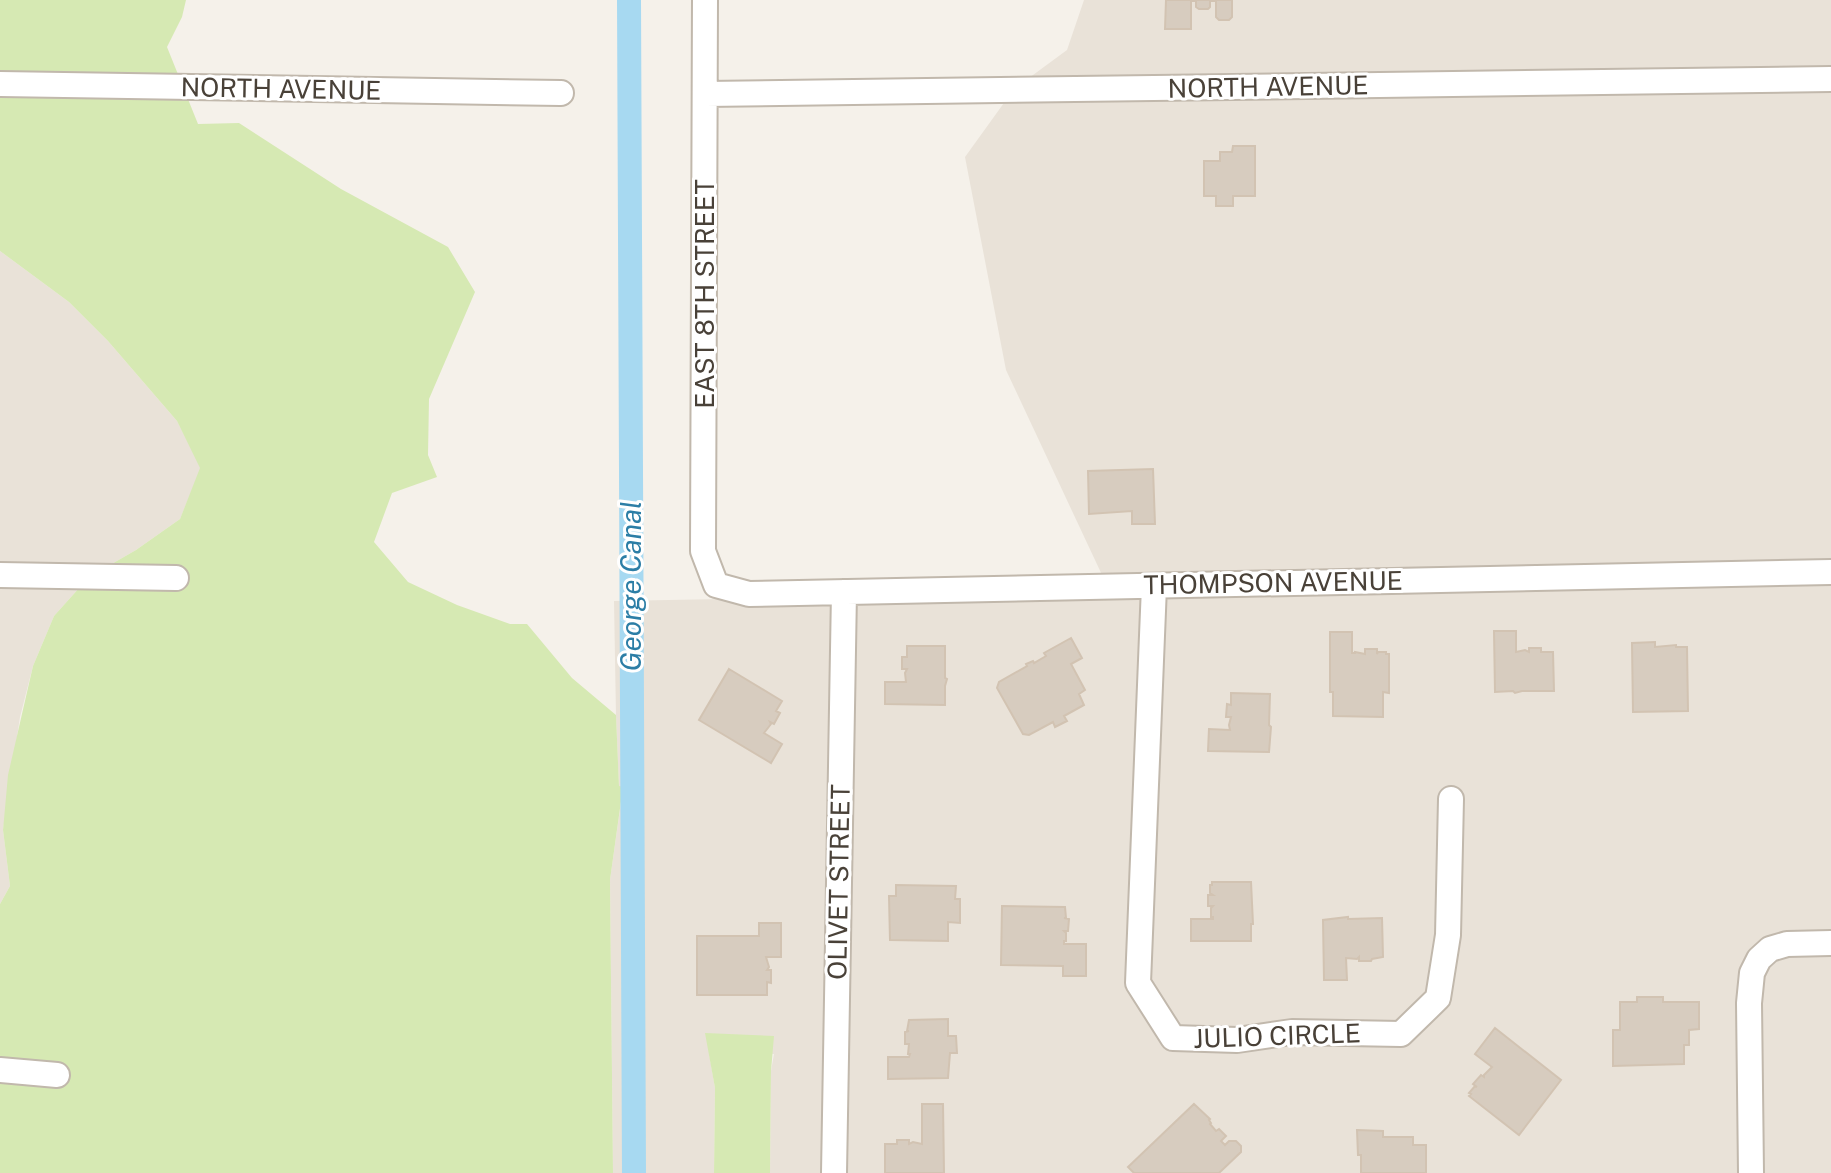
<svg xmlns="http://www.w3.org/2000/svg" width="1831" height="1173" font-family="'Public Sans',sans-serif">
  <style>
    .residential { fill: #e9e2d8 }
    .green { fill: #d6e9b3 }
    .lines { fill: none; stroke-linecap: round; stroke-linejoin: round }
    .canal { stroke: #a7d9f1; stroke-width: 24 }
    .building { fill: #d7ccbf; stroke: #d2c3b2; stroke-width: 2 }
    .minor-casing { stroke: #c1b8ac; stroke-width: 28 }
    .minor { stroke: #fff; stroke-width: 24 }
    .labels { text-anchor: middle; stroke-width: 6; stroke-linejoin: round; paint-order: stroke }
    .street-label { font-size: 26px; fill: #494138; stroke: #fff }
    .water-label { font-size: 28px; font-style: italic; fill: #2c7ea6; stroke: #fff }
  </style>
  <rect width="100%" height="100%" fill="#f5f1ea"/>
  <path class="residential" d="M 1084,0 L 1831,0 L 1831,1173 L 770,1173 L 771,1071 L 774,1054 L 709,1053 L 715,1088 L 714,1173 L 613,1173 L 610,880 L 623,788 L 619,787 L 616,716 L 614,601 L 1110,592 L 1006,370 L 965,157 L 1014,89 L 1067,50 Z
    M 0,251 L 69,302 L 108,341 L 177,421 L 201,468 L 180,519 L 136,550 L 89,577 L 54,616 L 33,666 L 20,717 L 3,830 L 10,886 L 0,904 Z"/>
  <path class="green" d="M 0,0 L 186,0 L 182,17 L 167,47 L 198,124 L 239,123 L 341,189 L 448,247 L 475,292 L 429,399 L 428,455 L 437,477 L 392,493 L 374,542 L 408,582 L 457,605 L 510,624 L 527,624 L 572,678 L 616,715 L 619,786 L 623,787 L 610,880 L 613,1173 L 0,1173 L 0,904 L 10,886 L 3,830 L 8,775 L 33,666 L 54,616 L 89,577 L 136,550 L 180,519 L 200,468 L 177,421 L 108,341 L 69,302 L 0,251 Z
    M 705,1033 L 774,1036 L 771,1071 L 770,1173 L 714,1173 L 715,1088 Z"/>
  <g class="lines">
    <path class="canal" d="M 629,0 L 634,1173"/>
  </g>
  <path class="building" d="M 1166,0 L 1232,0 L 1232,17 L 1229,20 L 1219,20 L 1216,17 L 1216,1 L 1210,1 L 1210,7 L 1208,9 L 1199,9 L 1196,7 L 1196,1 L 1191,1 L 1191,29 L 1165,29 Z
    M 1233,146 L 1255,146 L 1255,196 L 1233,196 L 1233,206 L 1216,206 L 1216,196 L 1204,196 L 1204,161 L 1220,161 L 1220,152 L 1232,152 Z
    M 1153,469 L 1155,524 L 1132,524 L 1132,511 L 1089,514 L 1088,471 Z
    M 1494,631 L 1516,631 L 1516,652 L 1525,650 L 1529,652 L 1529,648 L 1541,648 L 1541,652 L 1553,652 L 1554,691 L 1522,691 L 1515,693 L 1513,691 L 1495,692 Z
    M 1330,632 L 1352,632 L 1352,653 L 1355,653 L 1355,652 L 1365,654 L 1365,649 L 1377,649 L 1377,654 L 1378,652 L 1386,652 L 1386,654 L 1389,654 L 1389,693 L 1383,692 L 1383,717 L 1333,716 L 1333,692 L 1330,692 Z
    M 1071,638 L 1082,658 L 1071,664 L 1085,690 L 1079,694 L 1084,705 L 1064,716 L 1067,721 L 1055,727 L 1053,722 L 1029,735 L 1023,734 L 997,688 L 999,682 L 1027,666 L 1026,664 L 1033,661 L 1034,663 L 1046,656 L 1044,653 Z
    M 1655,642 L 1655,647 L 1676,645 L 1676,647 L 1687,647 L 1688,711 L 1633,712 L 1632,643 Z
    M 907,646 L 945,646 L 945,678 L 947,679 L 945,686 L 945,705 L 885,704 L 885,682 L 906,682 L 905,673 L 907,669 L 902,669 L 902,657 L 907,657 Z
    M 729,669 L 782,701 L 776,711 L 780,713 L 774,724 L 770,722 L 771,724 L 764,733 L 782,744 L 771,763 L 699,720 Z
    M 1231,693 L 1270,694 L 1269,725 L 1271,727 L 1269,752 L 1208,751 L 1209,729 L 1230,730 L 1229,725 L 1231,717 L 1226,717 L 1227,704 L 1231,705 Z
    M 1212,882 L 1251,882 L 1253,924 L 1251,924 L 1251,941 L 1191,941 L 1191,919 L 1213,919 L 1213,917 L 1211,917 L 1211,908 L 1213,906 L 1208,906 L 1208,895 L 1213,895 L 1210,893 L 1210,885 L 1212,885 Z
    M 896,885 L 956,886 L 955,899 L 960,899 L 960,923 L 948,922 L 948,941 L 890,940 L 889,896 L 896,896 Z
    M 1002,906 L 1065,907 L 1066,918 L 1064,918 L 1069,919 L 1068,931 L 1064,931 L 1066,933 L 1066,941 L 1064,941 L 1064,944 L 1086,944 L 1086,976 L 1063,976 L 1063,966 L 1001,965 Z
    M 1348,917 L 1348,919 L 1382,918 L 1383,957 L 1372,959 L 1371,961 L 1359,961 L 1359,957 L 1357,959 L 1346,958 L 1347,980 L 1324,980 L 1323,920 Z
    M 759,923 L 781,923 L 781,957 L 766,957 L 769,967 L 767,970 L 771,970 L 771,983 L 767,982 L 767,995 L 697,995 L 697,936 L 759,936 Z
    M 1637,997 L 1663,997 L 1663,1002 L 1699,1002 L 1699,1029 L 1689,1030 L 1689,1045 L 1684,1045 L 1684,1064 L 1613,1066 L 1613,1030 L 1620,1030 L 1620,1002 L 1637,1002 Z
    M 948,1019 L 948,1036 L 956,1036 L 957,1053 L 950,1053 L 948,1078 L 888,1079 L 888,1057 L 909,1057 L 910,1054 L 908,1054 L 909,1044 L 905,1044 L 905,1032 L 909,1031 L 907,1031 L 909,1020 Z
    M 1495,1028 L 1561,1080 L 1519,1135 L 1469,1096 L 1471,1094 L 1469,1093 L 1475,1086 L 1477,1087 L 1473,1084 L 1481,1075 L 1484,1077 L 1484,1075 L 1492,1067 L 1475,1054 Z
    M 922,1104 L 943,1104 L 944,1173 L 885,1173 L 885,1144 L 897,1144 L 897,1140 L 909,1140 L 909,1144 L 913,1142 L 922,1144 Z
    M 1194,1104 L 1210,1119 L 1209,1120 L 1211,1123 L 1210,1124 L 1216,1131 L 1219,1129 L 1226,1136 L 1221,1141 L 1225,1145 L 1229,1141 L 1236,1141 L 1241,1146 L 1241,1152 L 1219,1173 L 1134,1173 L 1128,1167 Z
    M 1357,1130 L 1383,1131 L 1383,1137 L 1413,1137 L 1413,1145 L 1426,1145 L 1426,1173 L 1361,1173 L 1361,1155 L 1358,1155 Z"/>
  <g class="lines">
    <defs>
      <path id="minor" d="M 705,0 L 703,551 L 716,585 L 749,594 L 1831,572
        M 0,84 L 561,93
        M 706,94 L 1831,79
        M 0,575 L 176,578
        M 1154,586 L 1138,983 L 1173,1038 L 1237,1040 L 1292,1032 L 1401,1034 L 1438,998 L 1448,935 L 1451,799
        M 0,1070 L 57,1075
        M 834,1173 L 844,592
        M 1751,1173 L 1749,1003 L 1752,973 L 1759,959 L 1770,949 L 1787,944 L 1831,943"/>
    </defs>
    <use href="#minor" class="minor-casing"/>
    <use href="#minor" class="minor"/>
  </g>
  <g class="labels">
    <g class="street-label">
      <text transform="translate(1268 87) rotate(-1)" y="9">NORTH AVENUE</text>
      <text transform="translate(281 89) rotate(1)" y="9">NORTH AVENUE</text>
      <text transform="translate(705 294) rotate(-90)" y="9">EAST 8TH STREET</text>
      <text transform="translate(1273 583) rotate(-1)" y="9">THOMPSON AVENUE</text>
      <text transform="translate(839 882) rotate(-89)" y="9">OLIVET STREET</text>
      <text transform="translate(1277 1036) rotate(-2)" y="9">JULIO CIRCLE</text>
    </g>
    <g class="water-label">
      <text transform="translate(631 586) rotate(-90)" y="10">George Canal</text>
    </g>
  </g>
</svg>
